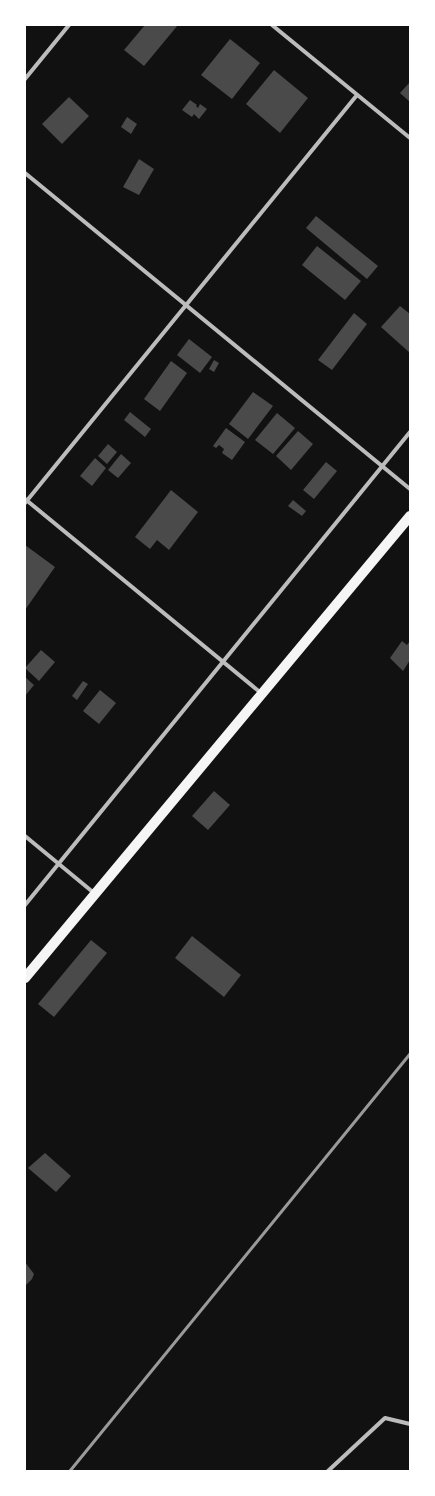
<svg xmlns="http://www.w3.org/2000/svg" width="435" height="1496" font-family="'Fira Sans',sans-serif">
  <style>
    .building { fill: #4a4a4a }
    .lines { fill: none; stroke-linecap: round; stroke-linejoin: round }
    .minor { stroke: #bcbcbc; stroke-width: 4 }
    .primary { stroke: #f5f5f5; stroke-width: 10 }
    .rail { stroke: #9a9a9a; stroke-width: 3 }
  </style>
  <rect width="100%" height="100%" fill="#111"/>
  <path class="building" d="M 145,25 L 178,25 L 144,66 L 124,50 Z
    M 230,39 L 260,63 L 232,99 L 201,75 Z
    M 274,70 L 308,98 L 280,133 L 246,104 Z
    M 410,82 L 410,102 L 400,93 Z
    M 69,97 L 89,116 L 62,144 L 42,124 Z
    M 190,100 L 197,105 L 196,106 L 198,108 L 200,104 L 207,109 L 199,119 L 194,114 L 192,117 L 182,110 Z
    M 127,117 L 137,124 L 131,134 L 121,127 Z
    M 139,159 L 154,169 L 139,195 L 123,187 Z
    M 316,216 L 378,266 L 367,279 L 306,228 Z
    M 317,246 L 361,281 L 345,300 L 302,265 Z
    M 400,306 L 410,314 L 410,353 L 381,327 Z
    M 354,313 L 367,324 L 332,370 L 318,360 Z
    M 189,339 L 212,357 L 200,373 L 177,355 Z
    M 214,360 L 219,363 L 214,372 L 209,369 Z
    M 171,361 L 187,373 L 160,411 L 144,399 Z
    M 253,392 L 273,406 L 248,439 L 229,424 Z
    M 130,412 L 151,429 L 145,437 L 124,420 Z
    M 277,413 L 295,428 L 273,454 L 255,440 Z
    M 226,428 L 245,442 L 232,460 L 222,453 L 224,449 L 219,445 L 216,448 L 213,446 Z
    M 298,431 L 313,444 L 291,470 L 276,456 Z
    M 108,444 L 117,452 L 107,464 L 98,456 Z
    M 121,454 L 131,463 L 118,478 L 108,470 Z
    M 95,458 L 106,468 L 92,486 L 80,476 Z
    M 326,462 L 337,471 L 314,499 L 303,490 Z
    M 171,490 L 198,512 L 169,550 L 157,540 L 150,549 L 135,537 Z
    M 293,500 L 306,511 L 302,516 L 288,506 Z
    M 25,545 L 55,567 L 25,610 Z
    M 402,641 L 407,645 L 410,641 L 410,660 L 403,671 L 390,658 Z
    M 41,650 L 55,662 L 39,681 L 25,668 Z
    M 25,677 L 34,685 L 25,696 Z
    M 83,681 L 88,684 L 77,700 L 72,696 Z
    M 100,690 L 116,703 L 99,724 L 83,711 Z
    M 214,791 L 230,805 L 208,830 L 192,816 Z
    M 192,936 L 241,975 L 224,997 L 175,958 Z
    M 91,940 L 107,953 L 54,1017 L 38,1004 Z
    M 45,1153 L 71,1176 L 56,1192 L 28,1168 Z
    M 25,1262 L 34,1274 L 32,1279 L 25,1286 Z"/>
  <g class="lines">
    <path class="minor" d="M 272,25 L 410,138
      M 25,79 L 69,25
      M 25,173 L 410,489
      M 25,499 L 261,693
      M 25,503 L 357,95
      M 25,836 L 94,893
      M 25,905 L 410,432
      M 328,1471 L 385,1418 L 410,1424"/>
    <path class="primary" d="M 25,978 L 410,516"/>
    <path class="rail" d="M 70,1471 L 410,1054"/>
  </g>
  <rect width="435" height="1496" fill="none" stroke="#ffffff" stroke-width="52"/>
</svg>
